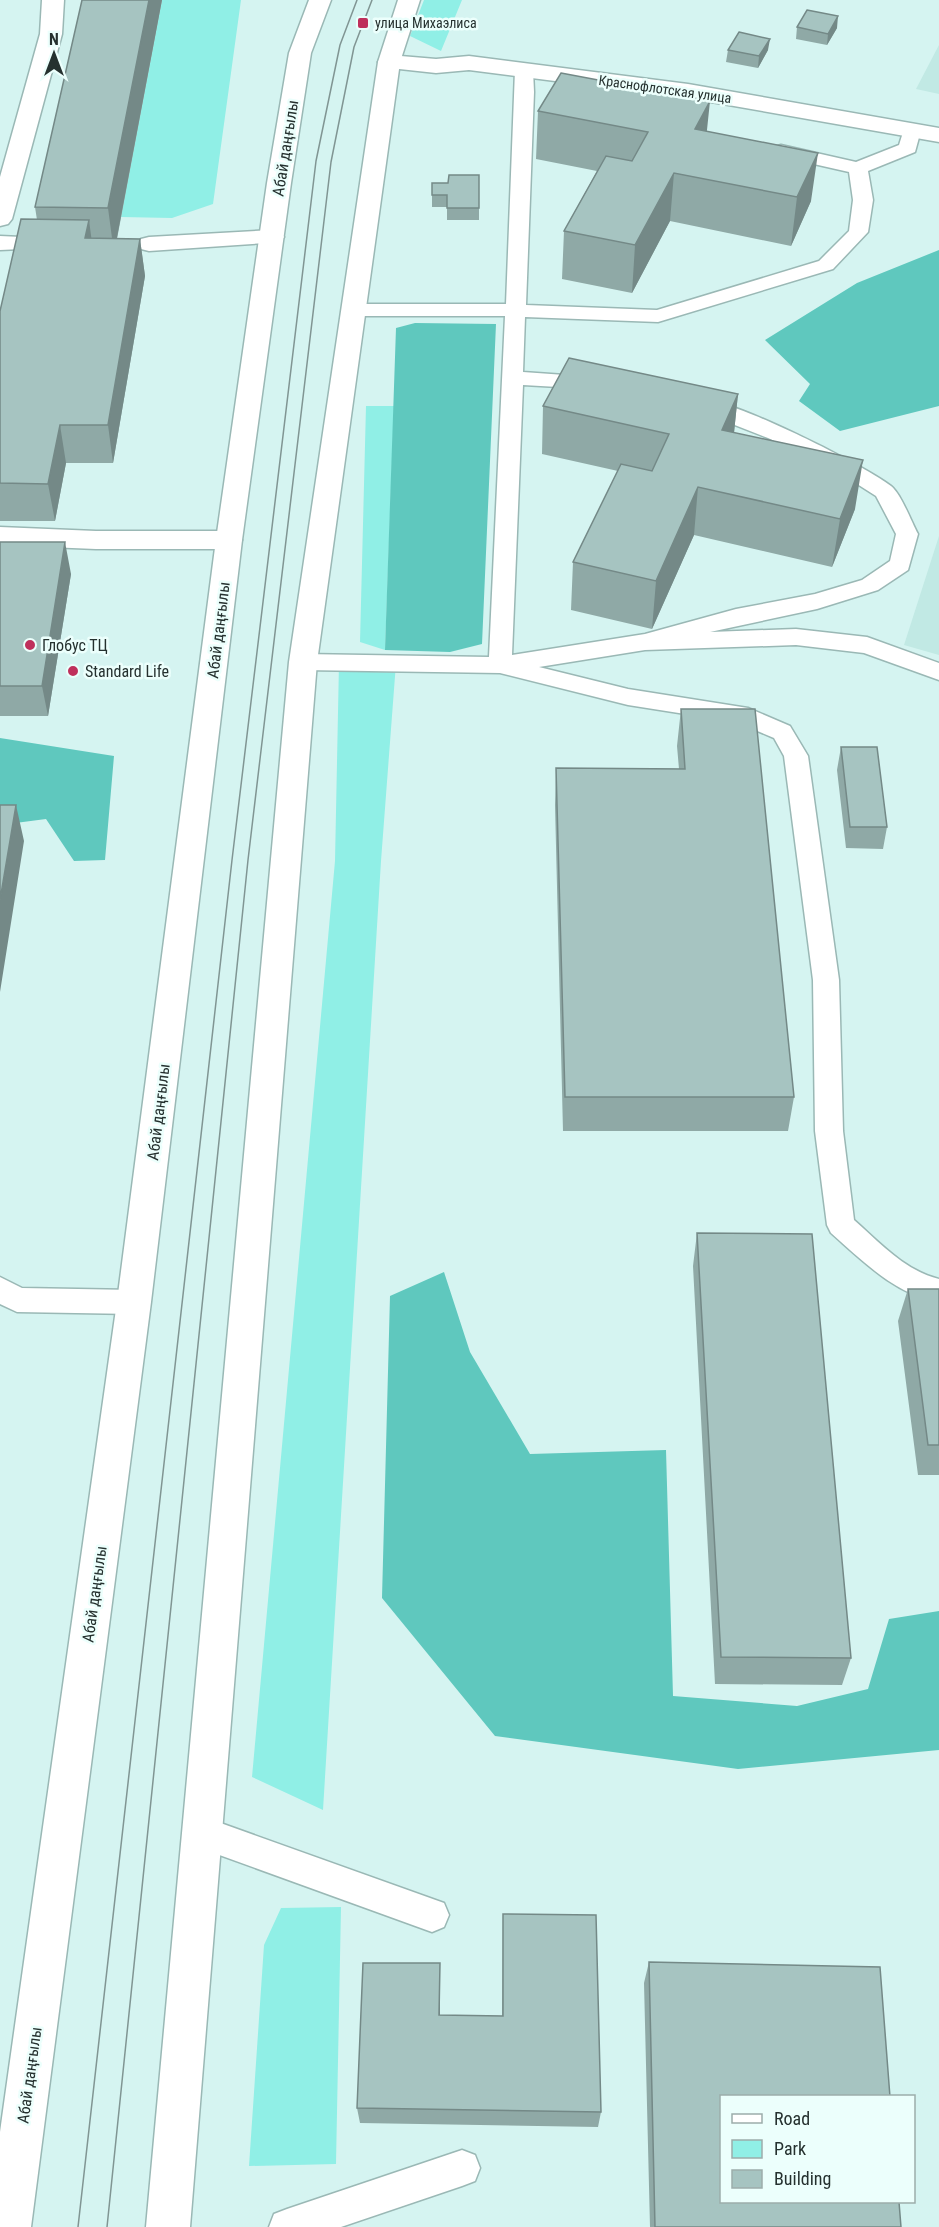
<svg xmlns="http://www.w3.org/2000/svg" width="939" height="2227" font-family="'Roboto Condensed',sans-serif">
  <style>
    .built { fill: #c1e9e4 }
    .green { fill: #90efe6 }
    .forest { fill: #5fc8be }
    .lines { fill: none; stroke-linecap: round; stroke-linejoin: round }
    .lane-casing { stroke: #9ab8b5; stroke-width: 3 }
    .street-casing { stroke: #9ab8b5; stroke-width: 3 }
    .primary-casing { stroke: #9ab8b5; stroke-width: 3 }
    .lane { fill: #fff; fill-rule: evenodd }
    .street { fill: #fff; fill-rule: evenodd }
    .primary { fill: #fff; fill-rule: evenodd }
    .tram { stroke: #809593; stroke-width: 1.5 }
    .wall { fill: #8fa9a6 }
    .shaded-wall { fill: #748987 }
    .building { fill: #a6c4c1; stroke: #748987; stroke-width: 1.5 }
    .poi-dot { fill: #bf305c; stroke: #ecfffc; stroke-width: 2 }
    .labels { text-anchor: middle; stroke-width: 5; stroke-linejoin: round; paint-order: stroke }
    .far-poi-label { font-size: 14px; fill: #25312f; stroke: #ecfffc; text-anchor: start }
    .far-street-label { font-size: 14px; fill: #25312f; stroke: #ecfffc }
    .street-label { font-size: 16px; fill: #25312f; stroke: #ecfffc }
    .poi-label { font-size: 16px; fill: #25312f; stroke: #ecfffc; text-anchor: start }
  </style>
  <rect width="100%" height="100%" fill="#d5f4f1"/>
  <path class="built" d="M 939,45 L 939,94 L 916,89 Z
    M 939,536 L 939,655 L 904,645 Z"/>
  <path class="green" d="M 162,0 L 241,0 L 213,204 L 172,218 L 121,217 Z
    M 424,0 L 462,0 L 441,51 L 410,36 Z
    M 366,406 L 394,406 L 385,650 L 360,642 Z
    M 339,663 L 396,663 L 381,861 L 323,1810 L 252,1777 L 335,861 Z
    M 341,1907 L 336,2164 L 249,2166 L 264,1945 L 281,1908 Z"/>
  <path class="forest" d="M 939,250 L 939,406 L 840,431 L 799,401 L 810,384 L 765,340 L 857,283 Z
    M 415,323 L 496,324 L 482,644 L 450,652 L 385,650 L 396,328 Z
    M 0,738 L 114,756 L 105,860 L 74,861 L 46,819 L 0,825 Z
    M 444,1272 L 470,1352 L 530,1454 L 666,1450 L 673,1696 L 797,1706 L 868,1689 L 889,1619 L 939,1611 L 939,1750 L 738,1769 L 495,1736 L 382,1598 L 390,1296 Z"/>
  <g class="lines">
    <defs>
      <path id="lane" d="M 524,65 L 530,66 L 533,70 L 534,92 L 526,305 L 657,310 L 819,261 L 849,231 L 853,200 L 849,172 L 774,155 L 772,151 L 774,147 L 781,145 L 856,162 L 899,145 L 905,126 L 919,126 L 921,130 L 915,152 L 868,171 L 873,200 L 868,232 L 833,269 L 658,322 L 525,317 L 523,372 L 593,377 L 600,378 L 603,383 L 600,388 L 593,389 L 523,385 L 512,655 L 645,634 L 736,609 L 815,594 L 862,580 L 890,561 L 896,534 L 876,496 L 832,468 L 768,438 L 694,409 L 691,404 L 694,399 C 720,392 866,466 891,486 C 901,494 911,521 918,534 L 908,570 L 878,590 L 817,609 L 710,632 L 796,629 L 867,637 L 939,663 L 939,680 L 864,653 L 796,645 L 645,650 L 539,667 L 628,689 L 748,708 L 790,726 L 808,756 L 839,980 L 843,1131 L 854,1220 C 879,1242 905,1271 939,1279 L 939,1303 C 894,1293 865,1263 831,1233 L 827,1225 L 815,1131 L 813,980 L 784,756 L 774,738 L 736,722 L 628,705 L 500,673 L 303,670 L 295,668 L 291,662 L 295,656 L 303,654 L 489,657 L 505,316 L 353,316 L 346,314 L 343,310 L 346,306 L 353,304 L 506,304 L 515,70 L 518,66 Z
        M 0,1277 L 22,1288 L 134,1290 L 144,1293 L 148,1302 L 144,1311 L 134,1314 L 17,1312 L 0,1304 Z
        M 201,1816 L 444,1903 L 449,1915 L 444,1927 L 432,1932 L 189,1844 L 184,1832 L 189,1820 Z
        M 462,2150 L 475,2155 L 480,2168 L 475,2181 L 462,2186 L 341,2227 L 269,2227 L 274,2214 L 287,2209 Z"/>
      <path id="street" d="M 42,0 L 64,0 L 62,34 L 12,219 L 8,224 L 0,226 L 0,177 L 40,34 Z
        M 389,55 L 436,59 L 469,56 L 688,84 L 939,128 L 939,142 L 688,98 L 469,70 L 436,73 L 381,67 L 378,62 L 381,57 Z
        M 272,230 L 280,232 L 284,237 L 280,242 L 149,251 L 141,249 L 137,244 L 141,239 L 149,237 Z
        M 0,236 L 44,238 L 48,243 L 44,248 L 0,250 Z
        M 0,527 L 96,531 L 229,531 L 239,534 L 242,540 L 239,546 L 229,549 L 96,549 L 0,545 Z"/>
      <path id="primary" d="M 309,0 L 331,0 L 311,53 L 291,183 L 242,540 L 151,1302 L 31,2227 L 0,2227 L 0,2132 L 117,1302 L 216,540 L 267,183 L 289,53 Z
        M 398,0 L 420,0 L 400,62 L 317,662 L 190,2227 L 146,2227 L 289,662 L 378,62 Z"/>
    </defs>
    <use href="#lane" class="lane-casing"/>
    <use href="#street" class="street-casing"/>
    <use href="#primary" class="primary-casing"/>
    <use href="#lane" class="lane"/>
    <use href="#street" class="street"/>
    <use href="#primary" class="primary"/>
    <path class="tram" d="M 78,2227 L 232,860 L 316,161 L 340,45 L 357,0
      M 107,2227 L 248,860 L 331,162 L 354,47 L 372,0"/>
  </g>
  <path class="wall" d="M 82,0 L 162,0 L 117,239 L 140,239 L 145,276 L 113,463 L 66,463 L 55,521 L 0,521 L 0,311 L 37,220 L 35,207 Z
    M 797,27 L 837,28 L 827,45 L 796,39 Z
    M 728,50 L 768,50 L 758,68 L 726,62 Z
    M 538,111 L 707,132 L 811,201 L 791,246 L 670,221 L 632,293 L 562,279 L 564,231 L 597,171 L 536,159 Z
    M 479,175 L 479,220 L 447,220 L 447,207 L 432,207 L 432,183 L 448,183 Z
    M 738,394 L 734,433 L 855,509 L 832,567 L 694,535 L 652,629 L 571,610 L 573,562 L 618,471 L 542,454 L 543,406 Z
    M 0,542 L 71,574 L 48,716 L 0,716 Z
    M 681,709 L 794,1097 L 788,1131 L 563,1131 L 555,805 L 556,768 L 679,769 L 677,746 Z
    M 841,747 L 887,827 L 883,849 L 846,848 L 837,770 Z
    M 697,1233 L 851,1658 L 842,1685 L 715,1684 L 693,1266 Z
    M 908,1289 L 939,1289 L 939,1475 L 918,1475 L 898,1321 Z
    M 503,1914 L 601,2112 L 598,2127 L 360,2123 L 357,2108 L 440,1963 L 440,2015 L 502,2016 Z
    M 649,1962 L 901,2227 L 650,2227 L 644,1983 Z"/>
  <path class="shaded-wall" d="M 149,0 L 162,0 L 114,253 L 108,208 Z
    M 838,16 L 837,28 L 827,45 L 828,34 Z
    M 770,39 L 768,50 L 758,68 L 759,56 Z
    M 710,101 L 705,149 L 691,177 L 695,129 Z
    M 818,153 L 811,201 L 791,246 L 797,197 Z
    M 674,173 L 670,221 L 632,293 L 635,245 Z
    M 89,220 L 94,258 L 85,238 Z
    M 140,239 L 145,276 L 113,463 L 108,425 Z
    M 738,394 L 733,442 L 722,430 Z
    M 60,425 L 66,463 L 55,521 L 48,484 Z
    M 863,460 L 855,509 L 832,567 L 840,519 Z
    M 698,487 L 694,535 L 652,629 L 656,581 Z
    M 65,542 L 71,574 L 48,716 L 42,686 Z
    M 16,805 L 24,841 L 0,992 L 0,900 Z
    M 440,1963 L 440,2032 L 439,2015 Z"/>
  <path class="building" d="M 82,0 L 149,0 L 108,208 L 35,207 Z
    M 807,10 L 838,16 L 828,34 L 797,27 Z
    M 739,32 L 770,39 L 759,56 L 728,50 Z
    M 561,73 L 710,101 L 695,129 L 818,153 L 797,197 L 674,173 L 635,245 L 564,231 L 606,156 L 632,161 L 648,132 L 538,111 Z
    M 449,175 L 479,175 L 479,208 L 447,208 L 447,195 L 432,195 L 432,183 L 448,183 Z
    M 21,219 L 89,220 L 85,238 L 140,239 L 108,425 L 60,425 L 48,484 L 0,483 L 0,311 Z
    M 569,358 L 738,394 L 722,430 L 863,460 L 840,519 L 698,487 L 656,581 L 573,562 L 621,464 L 652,471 L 669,434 L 543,406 Z
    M 0,542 L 65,542 L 42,686 L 0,686 Z
    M 681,709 L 755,709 L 794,1097 L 565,1097 L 556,768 L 685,769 Z
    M 841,747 L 877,747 L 887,827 L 850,827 Z
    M 0,805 L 16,805 L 0,900 Z
    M 697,1233 L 812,1234 L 851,1658 L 721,1657 Z
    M 908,1289 L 939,1289 L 939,1445 L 928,1445 Z
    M 503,1914 L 596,1915 L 601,2112 L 357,2108 L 363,1963 L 440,1963 L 439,2015 L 503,2016 Z
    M 649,1962 L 880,1967 L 890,2097 L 722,2097 L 722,2202 L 899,2202 L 901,2227 L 655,2227 Z"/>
  <g class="poi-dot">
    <rect x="357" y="17" width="12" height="12" rx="3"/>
    <circle cx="30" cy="645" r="6"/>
    <circle cx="73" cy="671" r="6"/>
  </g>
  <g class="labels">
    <g class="far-poi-label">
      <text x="375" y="28">улица Михаэлиса</text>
    </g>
    <g class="far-street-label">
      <text transform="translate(665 89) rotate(8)" y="5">Краснофлотская улица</text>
    </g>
    <g class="street-label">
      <text transform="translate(285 148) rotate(-81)" y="6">Абай даңғылы</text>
      <text transform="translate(218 630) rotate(-83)" y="6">Абай даңғылы</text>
      <text transform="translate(158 1112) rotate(-83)" y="6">Абай даңғылы</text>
      <text transform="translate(94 1594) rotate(-82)" y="6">Абай даңғылы</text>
      <text transform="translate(29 2075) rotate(-82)" y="6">Абай даңғылы</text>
    </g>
    <g class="poi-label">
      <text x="42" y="651">Глобус ТЦ</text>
      <text x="85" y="677">Standard Life</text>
    </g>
  </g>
  <rect x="720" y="2095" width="195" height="108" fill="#ecfffc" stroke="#9cadaa" stroke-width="1.5"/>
  <rect x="732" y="2114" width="30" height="9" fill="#ffffff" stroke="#9cadaa" stroke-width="1.5"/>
  <text x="774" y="2125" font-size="18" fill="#25312f">Road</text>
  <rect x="732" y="2140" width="30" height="18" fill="#90efe6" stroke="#9cadaa" stroke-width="1.5"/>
  <text x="774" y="2155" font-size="18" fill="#25312f">Park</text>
  <rect x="732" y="2170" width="30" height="18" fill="#a6c4c1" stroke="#9cadaa" stroke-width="1.5"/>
  <text x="774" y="2185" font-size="18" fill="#25312f">Building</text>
  <g transform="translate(54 54)" stroke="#ecfffc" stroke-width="4.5" paint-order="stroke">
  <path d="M0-4.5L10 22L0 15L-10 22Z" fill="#25312f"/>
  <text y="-9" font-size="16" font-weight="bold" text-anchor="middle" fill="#25312f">N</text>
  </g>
</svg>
